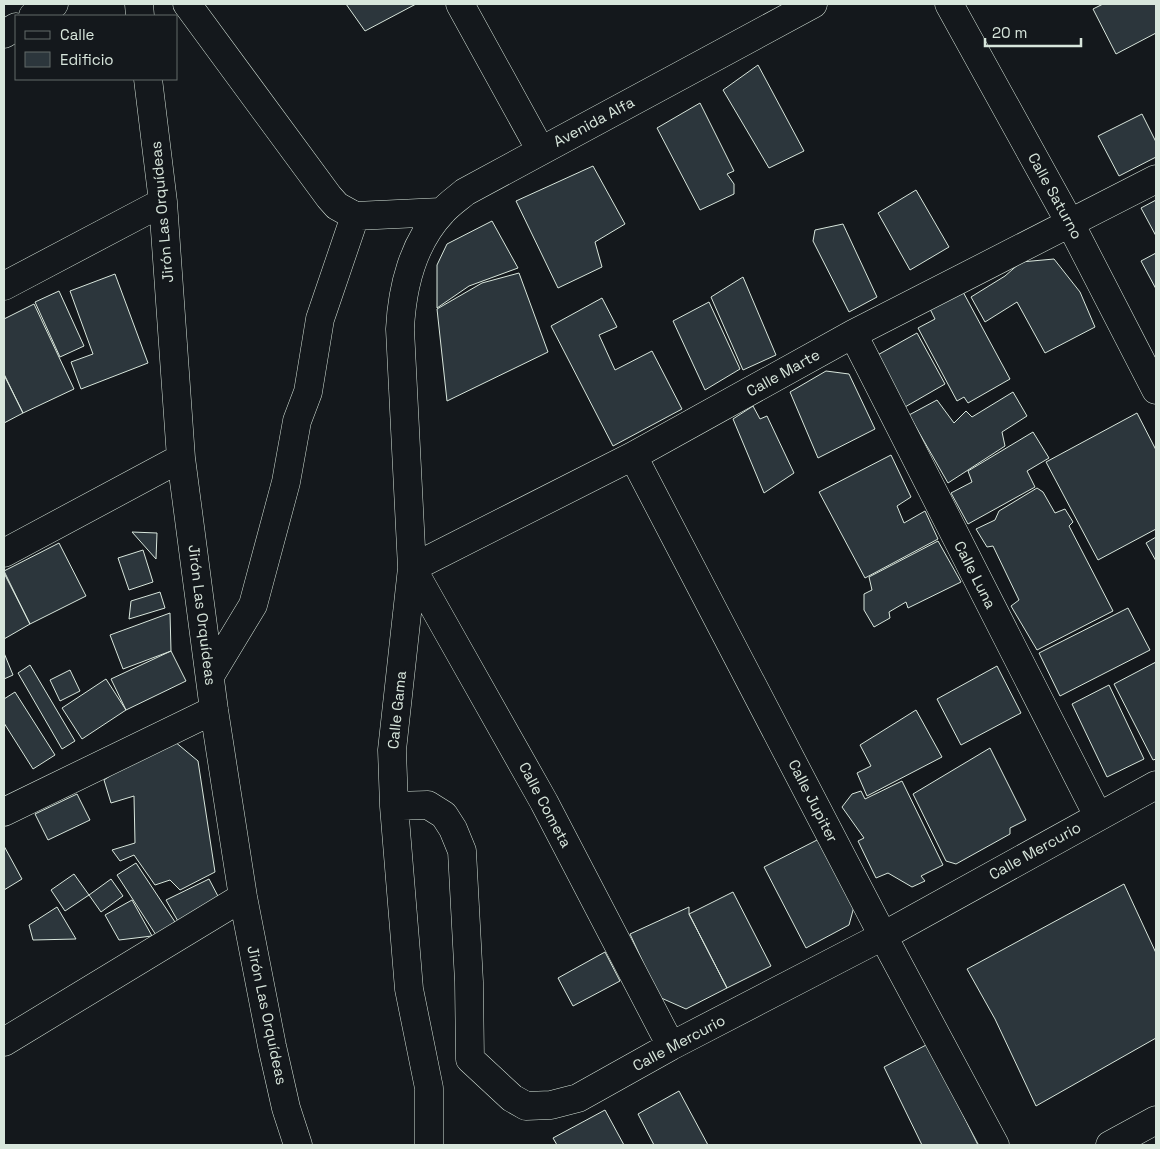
<svg xmlns="http://www.w3.org/2000/svg" width="1160" height="1149" font-family="'Space Grotesk',sans-serif">
  <style>
    .building { fill: #2c363c; stroke: #d8e6dc }
    .lines { fill: none; stroke-linecap: round; stroke-linejoin: round }
    .minor-casing { stroke: #d8e6dc; stroke-width: 29 }
    .minor { stroke: #14181c; stroke-width: 28 }
    .labels { text-anchor: middle; stroke-width: 4; stroke-linejoin: round; paint-order: stroke }
    .street-label { font-size: 15px; fill: #d8e6dc; stroke: #14181c }
  </style>
  <rect width="100%" height="100%" fill="#14181c"/>
  <path class="building" d="M 346,4 L 416,4 L 365,31 Z
    M 1103,4 L 1156,4 L 1156,33 L 1116,54 L 1093,9 Z
    M 758,65 L 804,151 L 769,168 L 723,90 Z
    M 700,103 L 734,171 L 727,174 L 734,184 L 734,194 L 700,210 L 657,128 Z
    M 1142,114 L 1156,142 L 1156,157 L 1119,176 L 1098,136 Z
    M 593,166 L 625,224 L 595,242 L 602,267 L 558,288 L 516,201 Z
    M 916,190 L 949,247 L 910,270 L 878,213 Z
    M 1156,200 L 1156,236 L 1141,208 Z
    M 492,221 L 518,268 L 469,286 L 437,308 L 437,265 L 447,244 Z
    M 843,224 L 877,297 L 849,312 L 813,241 L 815,230 Z
    M 1156,253 L 1156,289 L 1141,261 Z
    M 1054,259 L 1080,292 L 1095,327 L 1045,353 L 1017,302 L 985,322 L 971,297 L 1005,276 L 1021,262 Z
    M 519,273 L 548,352 L 447,401 L 437,309 L 482,283 Z
    M 115,274 L 148,363 L 81,389 L 71,362 L 93,354 L 70,291 Z
    M 743,277 L 776,355 L 743,370 L 711,297 Z
    M 962,290 L 1010,379 L 968,403 L 964,397 L 957,401 L 918,328 L 935,319 L 930,309 Z
    M 59,291 L 84,346 L 60,357 L 35,302 Z
    M 602,298 L 617,327 L 599,335 L 615,370 L 652,351 L 682,409 L 613,446 L 551,326 Z
    M 709,302 L 740,369 L 705,390 L 673,321 Z
    M 34,304 L 74,389 L 23,413 L 4,374 L 4,319 Z
    M 917,333 L 945,384 L 905,407 L 874,357 Z
    M 826,371 L 849,374 L 875,429 L 818,458 L 790,392 Z
    M 4,375 L 23,413 L 4,423 Z
    M 1013,392 L 1027,416 L 1002,432 L 1005,446 L 948,483 L 909,415 L 937,400 L 954,423 L 966,411 L 972,417 Z
    M 753,406 L 760,419 L 767,416 L 794,473 L 764,493 L 733,419 Z
    M 1137,413 L 1156,450 L 1156,529 L 1098,560 L 1046,462 Z
    M 1033,432 L 1049,458 L 1027,471 L 1035,487 L 968,524 L 951,493 L 972,482 L 968,471 Z
    M 891,455 L 911,497 L 897,506 L 904,523 L 925,511 L 938,539 L 865,578 L 819,492 Z
    M 1037,488 L 1043,492 L 1055,513 L 1065,509 L 1073,522 L 1069,526 L 1113,611 L 1037,650 L 1011,606 L 1019,600 L 993,546 L 987,547 L 976,529 L 995,520 L 999,511 Z
    M 132,532 L 157,533 L 156,559 Z
    M 1156,537 L 1156,561 L 1146,543 Z
    M 938,541 L 961,582 L 908,608 L 906,602 L 889,612 L 890,618 L 874,627 L 864,610 L 864,594 L 872,590 L 869,577 Z
    M 59,543 L 86,596 L 30,624 L 4,571 Z
    M 143,550 L 153,582 L 129,590 L 118,558 Z
    M 4,573 L 30,624 L 4,639 Z
    M 160,592 L 165,608 L 129,619 L 131,601 Z
    M 1128,608 L 1150,650 L 1060,696 L 1039,653 Z
    M 170,613 L 171,651 L 123,669 L 110,635 Z
    M 171,651 L 186,681 L 126,710 L 111,679 Z
    M 4,653 L 13,675 L 4,679 Z
    M 1156,662 L 1156,759 L 1153,760 L 1114,684 Z
    M 30,665 L 75,741 L 62,749 L 18,673 Z
    M 997,666 L 1021,713 L 961,745 L 937,699 Z
    M 70,670 L 80,691 L 60,701 L 50,680 Z
    M 106,679 L 126,710 L 82,739 L 62,708 Z
    M 1109,685 L 1144,759 L 1107,777 L 1072,704 Z
    M 15,692 L 55,755 L 33,769 L 4,723 L 4,699 Z
    M 916,710 L 942,757 L 867,796 L 857,773 L 871,766 L 860,745 Z
    M 174,741 L 198,761 L 215,872 L 180,890 L 170,880 L 155,885 L 134,855 L 120,861 L 112,850 L 135,843 L 134,796 L 111,803 L 104,780 L 150,749 Z
    M 990,748 L 1026,820 L 1010,828 L 1010,834 L 956,864 L 946,861 L 913,794 Z
    M 902,781 L 943,865 L 921,876 L 925,881 L 912,887 L 888,873 L 876,878 L 858,841 L 864,838 L 842,807 L 852,794 L 861,791 L 865,799 Z
    M 77,794 L 90,820 L 48,840 L 35,814 Z
    M 821,838 L 855,903 L 849,925 L 806,948 L 764,867 Z
    M 4,846 L 22,879 L 4,890 Z
    M 136,863 L 175,922 L 156,935 L 117,875 Z
    M 74,874 L 89,895 L 65,911 L 51,890 Z
    M 111,879 L 123,896 L 101,912 L 89,895 Z
    M 209,879 L 220,900 L 179,923 L 166,900 Z
    M 1124,884 L 1156,953 L 1156,1038 L 1036,1106 L 995,1019 L 967,969 Z
    M 733,892 L 771,966 L 727,988 L 689,914 Z
    M 132,900 L 152,936 L 119,940 L 105,915 Z
    M 57,907 L 76,939 L 33,940 L 29,925 Z
    M 689,907 L 689,914 L 727,988 L 686,1009 L 659,997 L 630,934 Z
    M 605,952 L 620,981 L 573,1006 L 558,978 Z
    M 928,1044 L 978,1145 L 922,1145 L 884,1067 Z
    M 679,1091 L 708,1145 L 654,1145 L 638,1114 Z
    M 605,1110 L 624,1145 L 557,1145 L 553,1138 Z"/>
  <g class="lines">
    <defs>
      <path id="minor" d="M 139,4 L 140,16
        M 187,4 L 329,197 L 337,206 L 355,216
        M 460,4 L 541,151
        M 949,4 L 1070,223 L 1156,390
        M 33,16 L 54,4
        M 4,34 L 16,27
        M 148,79 L 163,202 L 181,458 L 214,710 L 243,897 L 272,1046 L 286,1108 L 298,1145
        M 4,286 L 163,202
        M 853,334 L 1098,816
        M 633,456 L 883,936 L 995,1145
        M 4,553 L 181,458
        M 210,676 L 253,605 L 286,482 L 297,421 L 308,392 L 320,319 L 355,216 L 441,212
        M 394,806 L 428,805 L 444,815 L 453,829 L 462,851 L 469,982 L 470,1059 L 512,1098 L 526,1106 L 551,1105 L 578,1098 L 671,1046 L 883,936 L 1156,785
        M 4,812 L 214,710
        M 4,1042 L 243,897
        M 671,1046 L 544,802 L 412,568 L 633,456 L 853,334 L 1156,179
        M 429,1145 L 429,1088 L 409,989 L 394,806 L 392,750 L 412,568 L 400,329 C 402,288 413,243 442,212 C 449,204 458,198 465,192 L 813,4
        M 1110,1145 L 1156,1120"/>
    </defs>
    <use href="#minor" class="minor-casing"/>
    <use href="#minor" class="minor"/>
  </g>
  <g class="labels">
    <g class="street-label">
      <text transform="translate(594 122) rotate(-28)" y="5">Avenida Alfa</text>
      <text transform="translate(1055 196) rotate(61)" y="5">Calle Saturno</text>
      <text transform="translate(162 212) rotate(-95)" y="5">Jirón Las Orquídeas</text>
      <text transform="translate(783 373) rotate(-29)" y="5">Calle Marte</text>
      <text transform="translate(975 575) rotate(63)" y="5">Calle Luna</text>
      <text transform="translate(202 615) rotate(83)" y="5">Jirón Las Orquídeas</text>
      <text transform="translate(397 710) rotate(-84)" y="5">Calle Gama</text>
      <text transform="translate(813 801) rotate(63)" y="5">Calle Jupiter</text>
      <text transform="translate(545 805) rotate(62)" y="5">Calle Cometa</text>
      <text transform="translate(1035 851) rotate(-29)" y="5">Calle Mercurio</text>
      <text transform="translate(267 1015) rotate(78)" y="5">Jirón Las Orquídeas</text>
      <text transform="translate(679 1043) rotate(-28)" y="5">Calle Mercurio</text>
    </g>
  </g>
  <rect width="1160" height="1149" fill="none" stroke="#d8e6dc" stroke-width="10"/>
  <rect x="15" y="15" width="162" height="65" fill="#14181c" stroke="#626a69"/>
  <rect x="25" y="31" width="25" height="8" fill="#14181c" stroke="#626a69"/>
  <text x="60" y="40" font-size="15" fill="#d8e6dc">Calle</text>
  <rect x="25" y="52" width="25" height="15" fill="#2c363c" stroke="#626a69"/>
  <text x="60" y="65" font-size="15" fill="#d8e6dc">Edificio</text>
  <path d="M985 38v8h96v-8" fill="none" stroke="#d8e6dc" stroke-width="2.5"/>
  <text x="992" y="38" font-size="15" fill="#d8e6dc" stroke="#14181c" stroke-width="4" paint-order="stroke">20 m</text>
</svg>
